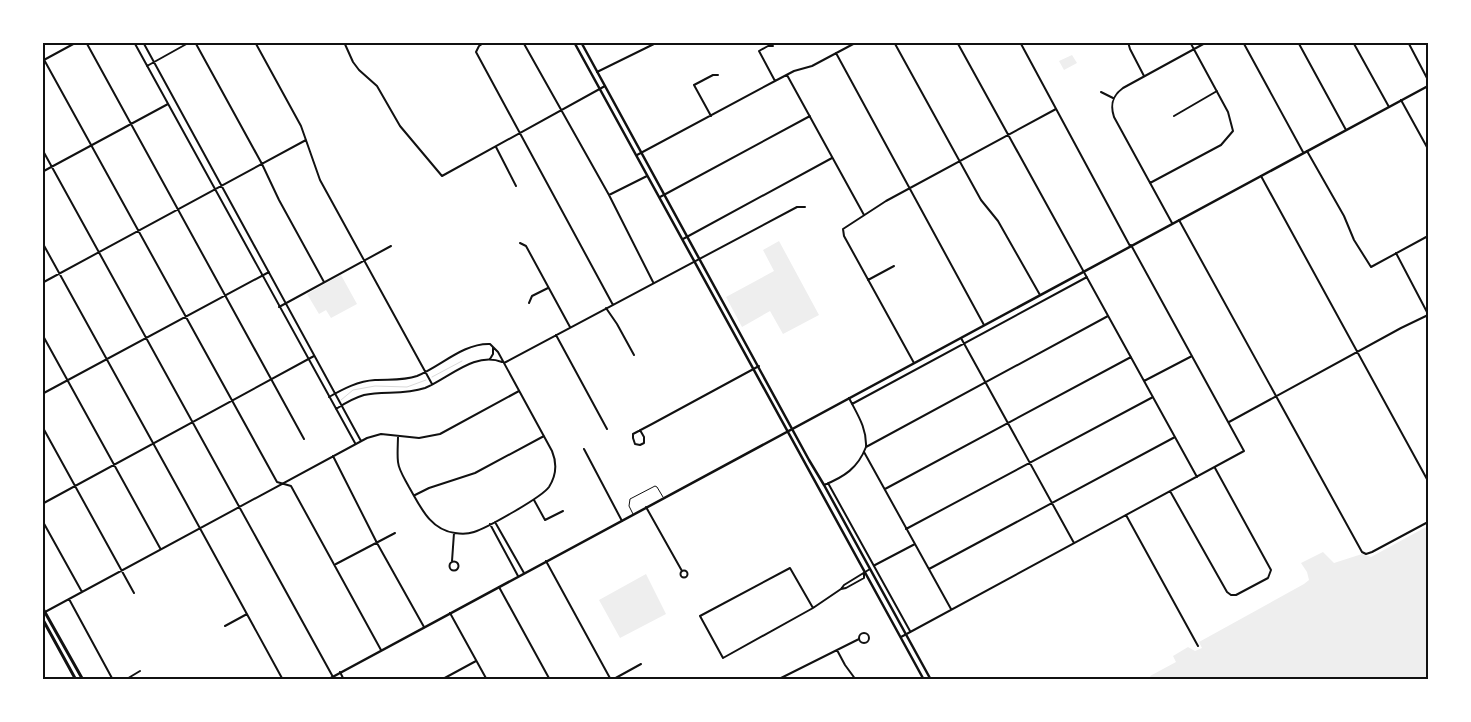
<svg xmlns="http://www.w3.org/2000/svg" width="1471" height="722" font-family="'Alegreya Sans',sans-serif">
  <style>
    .green { fill: #eee }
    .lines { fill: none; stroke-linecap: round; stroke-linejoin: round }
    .stream { stroke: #d9d9d9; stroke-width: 1 }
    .service { stroke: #111; stroke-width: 1 }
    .minor { stroke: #111; stroke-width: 2 }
    .secondary { stroke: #111; stroke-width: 2.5 }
    .primary { stroke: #111; stroke-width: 3 }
    .neatline { fill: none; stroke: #111; stroke-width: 2 }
  </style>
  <rect width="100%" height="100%" fill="#fff"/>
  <path class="green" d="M 1072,55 L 1077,63 L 1064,70 L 1059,61 Z
    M 779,241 L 819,315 L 783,334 L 770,311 L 742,327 L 726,297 L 774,271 L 763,250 Z
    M 341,275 L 357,304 L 331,318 L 326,310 L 319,314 L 307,294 Z
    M 1428,526 L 1428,679 L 1152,679 L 1150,676 L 1176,662 L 1173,656 L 1188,647 L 1195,651 L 1202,648 L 1199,642 L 1304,584 L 1309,580 L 1307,572 L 1301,563 L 1323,552 L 1334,563 L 1362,554 L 1371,557 Z
    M 646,574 L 666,614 L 620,638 L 599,600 Z"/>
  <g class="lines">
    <path class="stream" d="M 432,377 L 462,361
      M 341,400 L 353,390 L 375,386 L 407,387 L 426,380"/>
    <path class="service" d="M 633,514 L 629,506 L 630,499 L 655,486 L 657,487 L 663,497"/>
    <path class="minor" d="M 86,42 L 304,439
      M 134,42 L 355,443
      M 143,42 L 361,441
      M 195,42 L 262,164 L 279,200 L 324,282
      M 255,42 L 301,126 L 320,180 L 432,384
      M 344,42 L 353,62 L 359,70 L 377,86 L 400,126 L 442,176 L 605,86
      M 485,42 L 479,46 L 476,52 L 613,305
      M 523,42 L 609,195 L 653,282
      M 894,42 L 981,200 L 998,221 L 1040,295
      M 957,42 L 1197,477
      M 1020,42 L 1130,246
      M 1128,42 L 1130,49 L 1144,76
      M 1243,42 L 1303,152
      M 1298,42 L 1346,130
      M 1353,42 L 1389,107
      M 1408,42 L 1428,80
      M 773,46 L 768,46 L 759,51 L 775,81
      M 836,53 L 984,325
      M 42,56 L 277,482 L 291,486 L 381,650
      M 42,61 L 77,42
      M 147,66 L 190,42
      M 597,72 L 658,42
      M 787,75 L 864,215
      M 1101,92 L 1113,98
      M 1401,100 L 1428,149
      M 711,116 L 694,85 L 713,75 L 718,75
      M 1174,116 L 1217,91
      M 496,147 L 516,186
      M 42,149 L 333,677
      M 1307,151 L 1344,216 L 1354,240 L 1371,267 L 1428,236
      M 637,155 L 775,81 L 794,71 L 812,66 L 857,42
      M 42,172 L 168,104
      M 1261,176 L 1428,481
      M 1150,183 L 1221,145 L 1233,131 L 1228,112 L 1190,42
      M 609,195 L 647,176
      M 660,197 L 810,116
      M 1179,220 L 1362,552 L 1366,554 L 1372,552 L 1428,522
      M 1172,223 L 1114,117 C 1110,105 1112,96 1123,88 L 1207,42
      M 683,239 L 832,158
      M 42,242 C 123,387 203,534 283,680
      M 520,243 L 526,246 L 570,327
      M 1396,253 L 1428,314
      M 868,280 L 894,266
      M 42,283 L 306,140
      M 529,303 L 532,296 L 548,288
      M 279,307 L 391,246
      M 606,308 L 617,324 L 634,355
      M 42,334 L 160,548
      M 556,335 L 607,429
      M 961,338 L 1074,543
      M 490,359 L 493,354 L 493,347
      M 504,363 L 797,207 L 805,207
      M 914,363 L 844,236 L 843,229 L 886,201 L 1056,109
      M 1144,381 L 1192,356
      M 42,394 L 269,272
      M 329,397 C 343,389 358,381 375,380 C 389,379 403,381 417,376 C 440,367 463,343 490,344 L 498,352 L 552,451 C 557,463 556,476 549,487 C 542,497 487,528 474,532 C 468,534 461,534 455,533 C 430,530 420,506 409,487 C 405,479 399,471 398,462 C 397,454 398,444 398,436
      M 849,398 C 857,414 867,428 866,447
      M 852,404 L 1087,277
      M 336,409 C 345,403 354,398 364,395 C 384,391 404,395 425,388 C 449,378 475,351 502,362
      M 1229,422 L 1401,328 L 1428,315
      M 42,426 L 134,593
      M 640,430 L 644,437 L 644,443 L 640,445 L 635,444 L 633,438 L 633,434 L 652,424 L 759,366
      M 584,449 L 622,521
      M 864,452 L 951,609
      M 333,456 L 377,543 L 424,627
      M 828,483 L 910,631
      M 824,485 C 844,477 858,468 866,447 L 1108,316
      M 885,489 L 1131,357
      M 1170,491 L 1227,592 L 1231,595 L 1236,595 L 1268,578 L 1271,570 L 1215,468
      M 415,495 L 429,488 L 475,473 L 544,436
      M 534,500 L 545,520 L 563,511
      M 42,504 L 314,356
      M 646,507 L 682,571
      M 1126,515 L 1198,646
      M 42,520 L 82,592
      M 495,522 L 524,573
      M 490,524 L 518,576
      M 906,529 L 1153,397
      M 452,561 L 454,533
      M 546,561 L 611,680
      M449.5 566a4.5 4.5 0 1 1 9 0a4.5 4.5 0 1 1-9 0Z
      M 336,564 L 395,533
      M 875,565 L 915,544
      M 929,569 L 1175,437
      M680.5 574a3.5 3.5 0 1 1 7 0a3.5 3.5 0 1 1-7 0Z
      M 499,587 L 550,680
      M 841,589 L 846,588 L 864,578 L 864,573
      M 69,599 L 113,680
      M 813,608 L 790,568 L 700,616 L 723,658 L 813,608 L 841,589 L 844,585 L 870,569
      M 42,612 L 45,612 L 367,438 L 381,434 L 419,438 L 440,434 L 519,391
      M 450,613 L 487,680
      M 225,626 L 247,614
      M859 638a5 5 0 1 1 10 0a5 5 0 1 1-10 0Z
      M 901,637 L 1244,451 L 1131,245
      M 837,650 L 845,665 L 856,680
      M 340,672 L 344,680
      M 125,680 L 140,671
      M 441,680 L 476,661
      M 612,680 L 641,664
      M 777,680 L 859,639"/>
    <path class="secondary" d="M 574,42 L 924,680
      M 581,42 L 809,460 L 824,485 L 931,680
      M 327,680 L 1428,86"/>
    <path class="primary" d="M 42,607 L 83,680
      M 42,618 L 76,680"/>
  </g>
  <rect width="1471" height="722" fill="none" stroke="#ffffff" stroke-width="88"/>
  <rect x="44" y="44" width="1383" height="634" class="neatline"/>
</svg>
